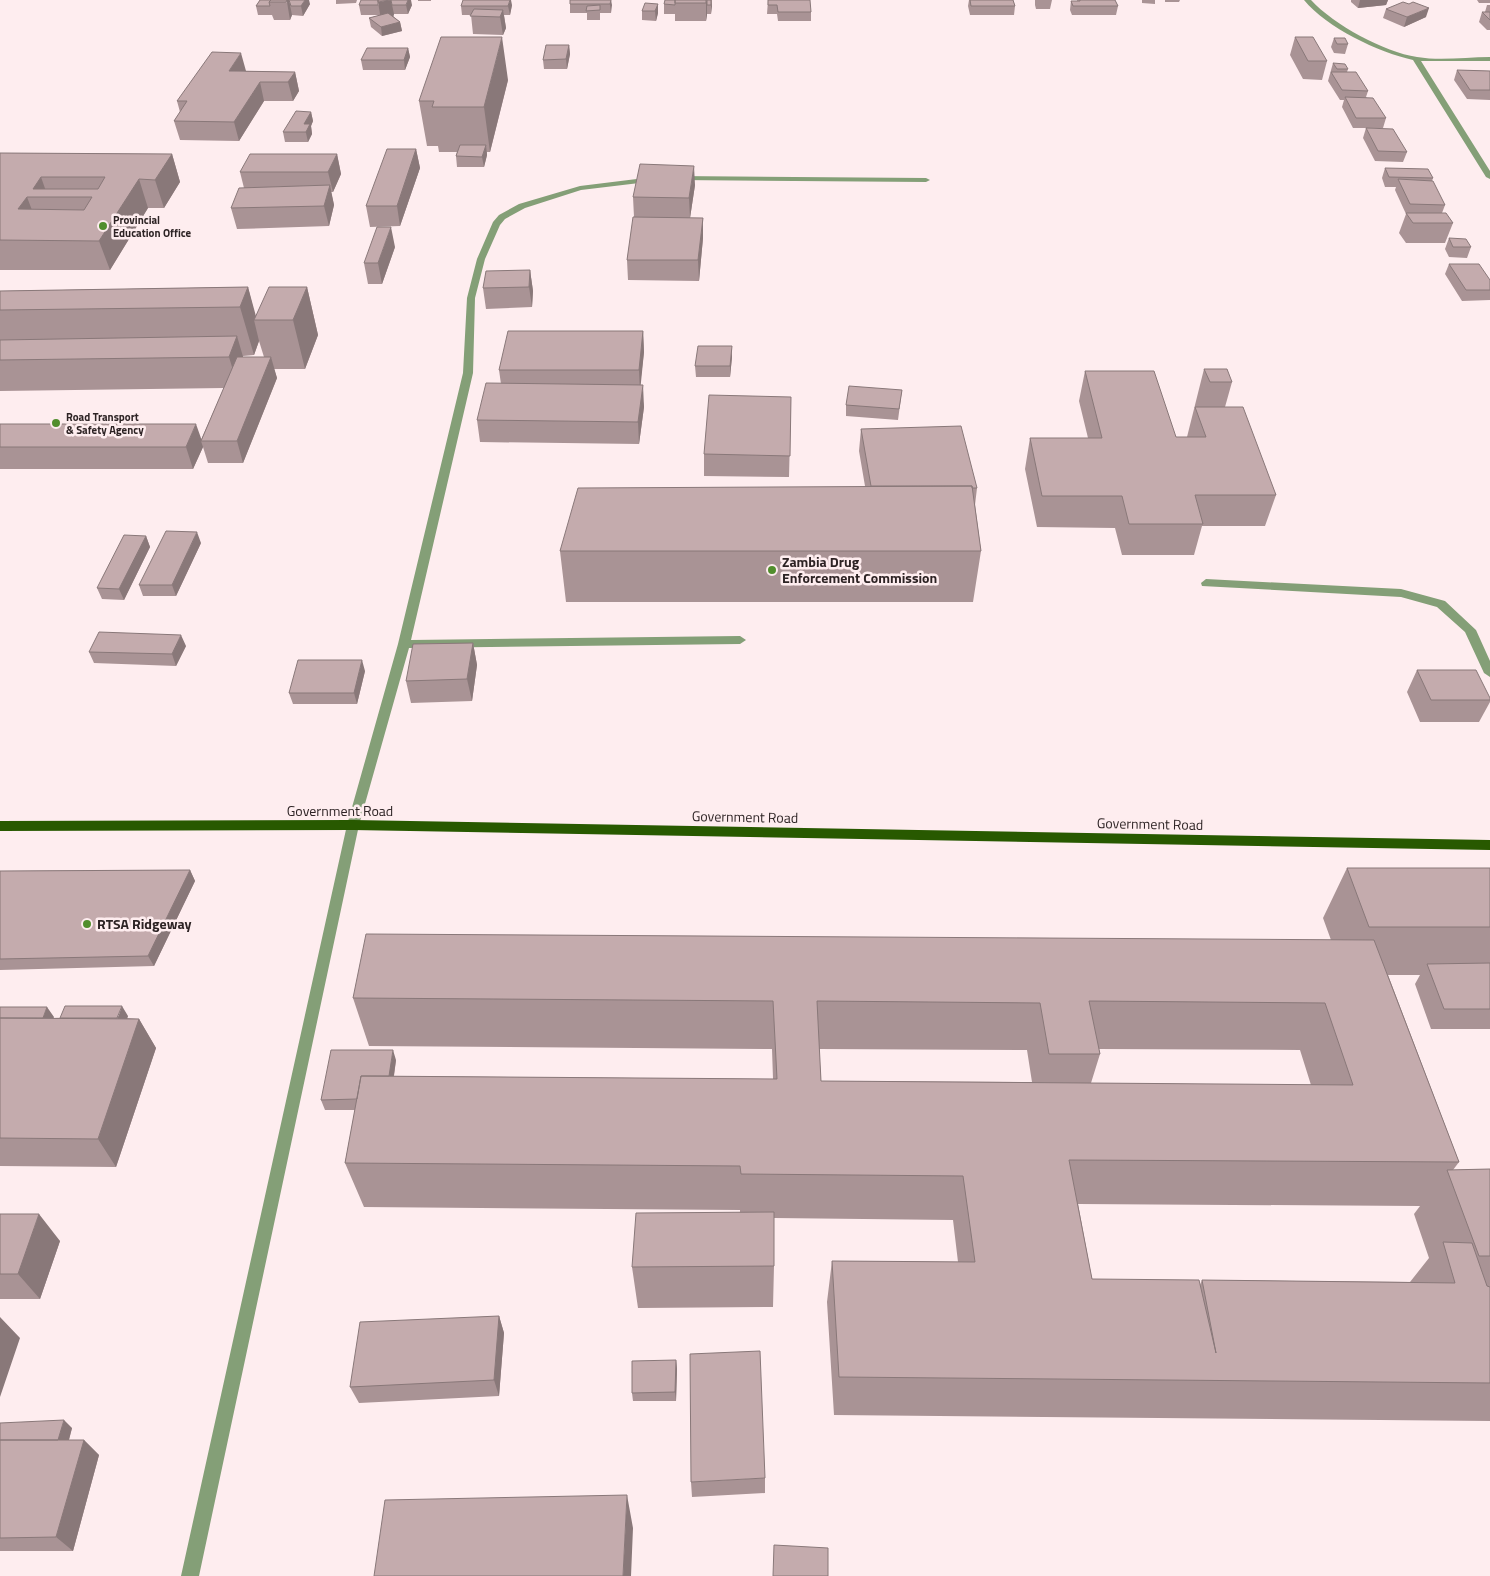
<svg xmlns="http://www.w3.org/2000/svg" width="1490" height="1576" font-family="'Titillium Web',sans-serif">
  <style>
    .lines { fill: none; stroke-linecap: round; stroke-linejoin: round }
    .minor { fill: #849f77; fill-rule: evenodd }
    .major { fill: #285900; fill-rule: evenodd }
    .wall { fill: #a99395; fill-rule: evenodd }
    .shaded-wall { fill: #897879 }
    .building { fill: #c4abad; stroke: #897879; fill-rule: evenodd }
    .poi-dot { fill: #518e2d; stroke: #feedef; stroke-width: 2 }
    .labels { text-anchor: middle; stroke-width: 5; stroke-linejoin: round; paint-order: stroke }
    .far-poi-label { font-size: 11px; font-weight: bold; fill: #2d2324; stroke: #feedef; text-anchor: start }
    .poi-label { font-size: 14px; font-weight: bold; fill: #2d2324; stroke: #feedef; text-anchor: start }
    .street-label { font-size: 14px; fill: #2d2324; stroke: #feedef }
  </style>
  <rect width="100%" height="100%" fill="#feedef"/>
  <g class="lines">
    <path class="minor" d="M 1304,0 L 1311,0 C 1334,25 1384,52 1417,57 C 1441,61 1466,57 1490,57 L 1490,61 L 1421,61 L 1490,171 L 1490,179 L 1486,177 L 1413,60 C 1378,52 1327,28 1304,0 Z
      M 675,176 L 926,178 L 930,180 L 926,182 L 678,180 L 674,178 Z
      M 653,177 L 657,179 L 656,181 L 581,190 L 525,208 L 505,219 L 500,225 L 485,259 L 475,298 L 473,373 L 411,640 L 740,636 L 746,640 L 740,644 L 409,648 L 359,825 L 199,1576 L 181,1576 L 347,825 L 398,644 L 463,373 L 467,298 L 477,259 L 493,222 L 499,215 L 519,204 L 580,186 Z
      M 1206,579 L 1401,589 L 1445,601 L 1476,630 L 1490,661 L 1490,677 L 1484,673 L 1465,632 L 1437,607 L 1401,597 L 1202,586 L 1201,583 Z"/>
    <path class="major" d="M 353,820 L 1490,840 L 1490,850 L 353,830 L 0,831 L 0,821 Z"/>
  </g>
  <path class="wall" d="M 260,0 L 310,4 L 303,16 L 292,15 L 290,20 L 274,20 L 272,15 L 258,15 L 256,6 Z
    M 336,0 L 357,0 L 356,3 L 336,4 Z
    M 418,0 L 431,0 L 431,1 L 418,1 Z
    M 570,0 L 611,0 L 611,13 L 600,13 L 600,20 L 587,20 L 587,13 L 570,13 Z
    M 665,0 L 712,0 L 711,14 L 707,14 L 706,21 L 675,21 L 675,14 L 664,14 L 664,4 Z
    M 768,0 L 811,12 L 811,21 L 778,21 L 777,14 L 767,14 Z
    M 969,0 L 1013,0 L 1015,6 L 1014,15 L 970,15 L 968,6 Z
    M 1035,0 L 1052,0 L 1050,9 L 1036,9 L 1035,5 Z
    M 1077,0 L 1115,0 L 1118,6 L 1116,15 L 1072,15 L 1070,10 L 1071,1 L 1077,1 Z
    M 1142,0 L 1155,0 L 1155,4 L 1142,3 Z
    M 1165,0 L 1180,0 L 1179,2 L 1165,2 Z
    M 1351,0 L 1388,0 L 1386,5 L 1358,8 L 1351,2 Z
    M 1477,0 L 1490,0 L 1490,3 L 1479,3 Z
    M 658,4 L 658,13 L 656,21 L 642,20 L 642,11 Z
    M 359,5 L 412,5 L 408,14 L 394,14 L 393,16 L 400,22 L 402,31 L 382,36 L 371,27 L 369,18 L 380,15 L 361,15 Z
    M 512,5 L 510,15 L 504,15 L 506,28 L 503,35 L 473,34 L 471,15 L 462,15 L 461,6 Z
    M 1487,5 L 1490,5 L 1490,30 L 1487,30 L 1479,22 L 1482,12 L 1485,12 Z
    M 1386,9 L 1426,17 L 1404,27 L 1383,18 Z
    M 1295,37 L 1327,61 L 1322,80 L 1303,79 L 1290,55 Z
    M 1334,38 L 1348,44 L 1345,54 L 1334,53 L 1331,47 Z
    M 569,45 L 570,54 L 567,69 L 544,69 L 543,60 Z
    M 408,48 L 410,57 L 405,70 L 363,70 L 361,60 Z
    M 1333,63 L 1348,69 L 1347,72 L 1368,91 L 1366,97 L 1386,118 L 1383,128 L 1353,128 L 1342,107 L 1344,100 L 1340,100 L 1328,81 Z
    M 1457,70 L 1490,71 L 1490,100 L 1467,99 L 1454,80 Z
    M 246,71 L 295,72 L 299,91 L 293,101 L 264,101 L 239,141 L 180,140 L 174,121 L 180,112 L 177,101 Z
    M 508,80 L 490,152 L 487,152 L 487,155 L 484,167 L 457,167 L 456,156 L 457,152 L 439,152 L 438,146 L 427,146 L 419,101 Z
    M 311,112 L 313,121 L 311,126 L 312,134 L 308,142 L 285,142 L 283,132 Z
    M 1366,128 L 1407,152 L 1403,162 L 1375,161 L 1363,138 Z
    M 416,149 L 420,168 L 400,226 L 370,227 L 366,206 Z
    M 0,153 L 172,154 L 180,182 L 164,208 L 148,208 L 110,270 L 0,270 Z
    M 337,154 L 341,174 L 333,192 L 331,192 L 334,205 L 329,226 L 237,229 L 231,208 L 244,188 L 240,172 Z
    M 1385,168 L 1433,178 L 1432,181 L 1445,205 L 1442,213 L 1453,223 L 1445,243 L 1406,243 L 1399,233 L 1406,214 L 1395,190 L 1396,187 L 1385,187 L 1382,178 Z
    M 695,185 L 690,218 L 703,218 L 703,238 L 699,281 L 628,280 L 627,260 L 634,217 L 633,197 Z
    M 1449,238 L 1471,247 L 1467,258 L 1449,257 L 1445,249 Z
    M 395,247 L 382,284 L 368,284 L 364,263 Z
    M 1449,264 L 1490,280 L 1490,300 L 1462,301 L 1445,274 Z
    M 530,270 L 533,291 L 532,307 L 486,309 L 483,288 Z
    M 248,287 L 255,316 L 307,287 L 318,335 L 305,369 L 274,369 L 277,378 L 243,463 L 208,463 L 203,447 L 193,469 L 0,469 L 0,424 L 201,440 L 224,388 L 0,391 L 0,291 ZM 259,341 L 264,357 L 243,357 L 243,356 L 254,355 Z
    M 643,331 L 644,352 L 640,385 L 644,407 L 639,444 L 480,442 L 477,420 L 501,384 L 499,370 Z
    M 732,357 L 730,377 L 696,377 L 695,366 Z
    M 1204,369 L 1232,382 L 1225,407 L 1276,495 L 1265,526 L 1202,526 L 1194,555 L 1122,555 L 1115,528 L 1037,527 L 1025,469 L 1030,438 L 1088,438 L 1079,401 L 1085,371 L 1176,437 L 1187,437 Z
    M 902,390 L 898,420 L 846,416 L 846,405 Z
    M 791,397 L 789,477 L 704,476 L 704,454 Z
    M 861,429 L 977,488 L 975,505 L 981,551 L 973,602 L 566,602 L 560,551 L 865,486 L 859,451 Z
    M 146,536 L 150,547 L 124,600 L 102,599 L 97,588 Z
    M 201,543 L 176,596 L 143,596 L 139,585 Z
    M 473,643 L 477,665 L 472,701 L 411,703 L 406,681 Z
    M 186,646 L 176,666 L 94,663 L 89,652 Z
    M 1417,670 L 1490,698 L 1490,702 L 1479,722 L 1420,722 L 1407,692 Z
    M 365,671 L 357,704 L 293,704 L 289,693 Z
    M 1347,868 L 1490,868 L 1490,1029 L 1431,1029 L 1415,984 L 1420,975 L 1388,975 L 1459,1162 L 1453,1170 L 1490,1169 L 1490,1421 L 834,1415 L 827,1302 L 832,1261 L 958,1262 L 953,1220 L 774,1218 L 774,1266 L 773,1307 L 638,1308 L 632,1267 L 740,1212 L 740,1210 L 364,1207 L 345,1163 L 355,1110 L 325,1110 L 321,1100 L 396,1060 L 394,1076 L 773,1079 L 772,1049 L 369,1046 L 353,998 L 1331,940 L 1323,918 ZM 819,1049 L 1027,1050 L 1032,1082 L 821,1081 ZM 1099,1049 L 1300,1050 L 1311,1085 L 1091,1083 L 1100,1054 ZM 1078,1204 L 1420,1206 L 1414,1214 L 1429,1258 L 1410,1282 L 1202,1280 L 1200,1285 L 1092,1279 Z
    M 190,870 L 195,881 L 154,966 L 0,970 L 0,871 Z
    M 0,1007 L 54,1018 L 128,1016 L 127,1018 L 139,1019 L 156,1048 L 116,1167 L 0,1166 Z
    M 0,1214 L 60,1241 L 40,1299 L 0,1299 Z
    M 499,1316 L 504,1333 L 499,1396 L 359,1403 L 350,1387 Z
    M 676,1360 L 677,1369 L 676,1401 L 633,1401 L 632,1393 Z
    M 0,1423 L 72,1428 L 69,1440 L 84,1440 L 99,1455 L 73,1551 L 0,1551 Z
    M 765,1478 L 765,1493 L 692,1497 L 691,1482 Z"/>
  <path class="shaded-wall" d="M 284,0 L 289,0 L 292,15 L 290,20 L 287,2 Z
    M 305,0 L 309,0 L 310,4 L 303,16 L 301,6 Z
    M 391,0 L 394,14 L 393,18 L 381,20 L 378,2 Z
    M 408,0 L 411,0 L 412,5 L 408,14 L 406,5 Z
    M 510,0 L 511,0 L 512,5 L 510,15 L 508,6 Z
    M 611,0 L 612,5 L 611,13 L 610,4 Z
    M 707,0 L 707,15 L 706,21 L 706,3 Z
    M 711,0 L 712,6 L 711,14 Z
    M 1360,0 L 1388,0 L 1386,5 L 1358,8 Z
    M 658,4 L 658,13 L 656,21 L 655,11 Z
    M 1429,8 L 1426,17 L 1404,27 L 1407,17 Z
    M 503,10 L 506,28 L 503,35 L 500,17 Z
    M 400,22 L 402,31 L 382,36 L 381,27 Z
    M 502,37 L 508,80 L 490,152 L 484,107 Z
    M 569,45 L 570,54 L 567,69 L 566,59 Z
    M 408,48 L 410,57 L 405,70 L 404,60 Z
    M 241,53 L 246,71 L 229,71 Z
    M 295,72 L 299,91 L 293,101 L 288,82 Z
    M 260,82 L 264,101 L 239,141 L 234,122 Z
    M 311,112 L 313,121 L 311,126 L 312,134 L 308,142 L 304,124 Z
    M 486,145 L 487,155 L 484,167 L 482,157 Z
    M 416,149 L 420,168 L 400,226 L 397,206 Z
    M 172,154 L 180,182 L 164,208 L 155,180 Z
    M 337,154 L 341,174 L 333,192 L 328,172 Z
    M 694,166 L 695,185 L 690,218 L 689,198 Z
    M 41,177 L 48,197 L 33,189 Z
    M 139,179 L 148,208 L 110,270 L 99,241 Z
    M 330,185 L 334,205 L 329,226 L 324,206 Z
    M 27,197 L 38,226 L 18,209 Z
    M 703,218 L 703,238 L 699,281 L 698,260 Z
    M 391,227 L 395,247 L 382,284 L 378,263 Z
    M 530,270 L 533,291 L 532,307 L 529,287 Z
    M 248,287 L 257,320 L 254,320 L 259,341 L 254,355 L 240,307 Z
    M 307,287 L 318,335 L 305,369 L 293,320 Z
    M 643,331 L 644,352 L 640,392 L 639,370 Z
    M 237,336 L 246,367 L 238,387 L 229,357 Z
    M 732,346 L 732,357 L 730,377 L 730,366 Z
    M 271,357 L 277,378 L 243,463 L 237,441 Z
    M 643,385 L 644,407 L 639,444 L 638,422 Z
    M 196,424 L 202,441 L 201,441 L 203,447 L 193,469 L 186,447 Z
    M 197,532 L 201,543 L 176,596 L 172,585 Z
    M 146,536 L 150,547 L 124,600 L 119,589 Z
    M 181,635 L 186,646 L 176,666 L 172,654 Z
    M 473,643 L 477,665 L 472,701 L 467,679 Z
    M 362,660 L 365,671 L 357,704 L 354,693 Z
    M 190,870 L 195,881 L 154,966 L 148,956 Z
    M 122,1006 L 128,1016 L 120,1040 L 114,1029 Z
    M 47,1007 L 54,1017 L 45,1041 L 38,1031 Z
    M 139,1019 L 156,1048 L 116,1167 L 98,1139 Z
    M 393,1050 L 396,1060 L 389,1109 L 385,1099 Z
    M 39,1214 L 60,1241 L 40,1299 L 18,1274 Z
    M 499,1316 L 504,1333 L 499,1396 L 494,1380 Z
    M 0,1317 L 20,1338 L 0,1397 Z
    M 676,1360 L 677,1369 L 676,1401 L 675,1392 Z
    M 64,1420 L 72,1428 L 65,1454 L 56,1447 Z
    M 84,1440 L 99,1455 L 73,1551 L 56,1537 Z
    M 627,1495 L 633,1528 L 631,1576 L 623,1576 Z"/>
  <path class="building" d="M 260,0 L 271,0 L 269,2 L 270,6 L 256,6 Z
    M 271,0 L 287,0 L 286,2 L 269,2 Z
    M 289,0 L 305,0 L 301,6 L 291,6 Z
    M 361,0 L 378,0 L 378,5 L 359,5 Z
    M 378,0 L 390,0 L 378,2 Z
    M 391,0 L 408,0 L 406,5 L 392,5 Z
    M 463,0 L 510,0 L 508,6 L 461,6 Z
    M 570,0 L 611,0 L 610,4 L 570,4 Z
    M 665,0 L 675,0 L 675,5 L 664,4 Z
    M 675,0 L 706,0 L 706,3 L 675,3 Z
    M 707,0 L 711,0 L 711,5 L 707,5 Z
    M 768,0 L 810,0 L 811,12 L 778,12 L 777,5 L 768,5 Z
    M 970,0 L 1013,0 L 1015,6 L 971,6 Z
    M 1080,0 L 1115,0 L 1118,6 L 1073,6 L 1071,1 L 1080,1 Z
    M 1403,2 L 1409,4 L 1413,2 L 1429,8 L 1407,17 L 1386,9 Z
    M 645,3 L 658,4 L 655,11 L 642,11 Z
    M 600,5 L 600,10 L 586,11 L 587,6 Z
    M 474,9 L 503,10 L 500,17 L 470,16 Z
    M 1482,12 L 1490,12 L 1490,20 Z
    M 388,13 L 400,22 L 381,27 L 369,18 Z
    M 441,37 L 502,37 L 484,107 L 432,107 L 434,101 L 419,101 Z
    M 1295,37 L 1313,37 L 1327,61 L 1308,61 Z
    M 1334,38 L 1345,38 L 1348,44 L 1337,44 Z
    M 546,45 L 569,45 L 566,59 L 543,60 Z
    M 367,48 L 408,48 L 404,60 L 361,60 Z
    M 212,52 L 241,53 L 229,71 L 295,72 L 288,82 L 260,82 L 234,122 L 174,121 L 187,101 L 177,101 Z
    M 1333,63 L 1345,64 L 1348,69 L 1337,69 Z
    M 1457,70 L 1490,71 L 1490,90 L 1470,90 Z
    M 1331,72 L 1356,72 L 1368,91 L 1342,90 Z
    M 1345,97 L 1373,98 L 1386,118 L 1356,118 Z
    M 296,111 L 311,112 L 304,124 L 310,124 L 306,132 L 283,132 Z
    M 1366,128 L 1393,129 L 1407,152 L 1378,151 Z
    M 460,145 L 486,145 L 482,157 L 456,156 Z
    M 387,149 L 416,149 L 397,206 L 366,206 Z
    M 0,153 L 172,154 L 155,180 L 139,179 L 99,241 L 0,240 ZM 41,177 L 105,177 L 98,189 L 33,189 ZM 27,197 L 92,197 L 84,210 L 18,209 Z
    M 250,154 L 337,154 L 328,172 L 240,172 Z
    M 640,164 L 694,166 L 689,198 L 633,197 Z
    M 1385,168 L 1428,169 L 1433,178 L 1389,177 Z
    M 1398,179 L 1433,181 L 1445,205 L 1410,204 Z
    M 330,185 L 324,206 L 231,208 L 239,188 Z
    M 1406,213 L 1446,213 L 1453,223 L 1413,223 Z
    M 633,217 L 703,218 L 698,260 L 627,260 Z
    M 377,227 L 391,227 L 378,263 L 364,263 Z
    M 1449,238 L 1466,239 L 1471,247 L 1453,247 Z
    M 1449,264 L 1479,264 L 1490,280 L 1490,290 L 1466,290 Z
    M 530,270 L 529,287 L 483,288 L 486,271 Z
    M 248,287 L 240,307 L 0,310 L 0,291 Z
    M 269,287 L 307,287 L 293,320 L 254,320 Z
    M 508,331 L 643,331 L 639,370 L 499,370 Z
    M 237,336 L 229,357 L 0,360 L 0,340 Z
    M 698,346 L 732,346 L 730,366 L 695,366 Z
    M 237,357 L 271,357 L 237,441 L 201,441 Z
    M 1204,369 L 1227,369 L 1232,382 L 1210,382 Z
    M 1085,371 L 1154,371 L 1176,437 L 1206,437 L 1195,407 L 1243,407 L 1276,495 L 1195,495 L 1203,524 L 1129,524 L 1122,496 L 1042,496 L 1030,438 L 1102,438 Z
    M 486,383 L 643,385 L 638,422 L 477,420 Z
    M 849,386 L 902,390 L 899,409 L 846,405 Z
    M 709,395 L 791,397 L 790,456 L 704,454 Z
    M 0,424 L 196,424 L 186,447 L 0,447 Z
    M 961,426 L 977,488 L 972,488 L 972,486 L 871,486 L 861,429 Z
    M 972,486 L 981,551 L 560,551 L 578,488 Z
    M 166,531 L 197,532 L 172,585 L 139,585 Z
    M 124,535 L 146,536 L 119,589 L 97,588 Z
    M 99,632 L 181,635 L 172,654 L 89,652 Z
    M 473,643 L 467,679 L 406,681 L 413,644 Z
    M 298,660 L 362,660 L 354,693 L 289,693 Z
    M 1417,670 L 1476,670 L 1490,698 L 1490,700 L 1431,700 Z
    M 1347,868 L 1490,868 L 1490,927 L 1369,927 Z
    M 190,870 L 148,956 L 0,959 L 0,871 Z
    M 366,934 L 1374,940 L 1459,1162 L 1069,1160 L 1092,1279 L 1199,1280 L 1216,1353 L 1202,1280 L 1455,1283 L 1443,1242 L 1472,1243 L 1487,1286 L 1490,1287 L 1490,1383 L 839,1377 L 832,1261 L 975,1262 L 963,1176 L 741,1174 L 740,1166 L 345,1163 L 361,1076 L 777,1079 L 773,1001 L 353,998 ZM 817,1001 L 1040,1003 L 1049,1054 L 1100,1054 L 1089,1001 L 1325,1003 L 1353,1085 L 821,1081 Z
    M 1490,963 L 1490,1009 L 1444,1009 L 1427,964 Z
    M 65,1006 L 122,1006 L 117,1018 L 60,1018 Z
    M 0,1007 L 47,1007 L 43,1018 L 0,1018 Z
    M 0,1018 L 139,1019 L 98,1139 L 0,1138 Z
    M 331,1050 L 393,1050 L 389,1076 L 361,1076 L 357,1099 L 321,1100 Z
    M 1490,1169 L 1490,1256 L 1479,1256 L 1447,1170 Z
    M 774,1212 L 774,1266 L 632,1267 L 636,1213 Z
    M 0,1214 L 39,1214 L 18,1274 L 0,1274 Z
    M 499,1316 L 494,1380 L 350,1387 L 360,1322 Z
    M 760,1351 L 765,1478 L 691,1482 L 690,1354 Z
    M 676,1360 L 675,1392 L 632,1393 L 632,1361 Z
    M 64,1420 L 58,1440 L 0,1440 L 0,1423 Z
    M 0,1440 L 84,1440 L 56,1537 L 0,1538 Z
    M 627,1495 L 623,1576 L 374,1576 L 385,1500 Z
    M 774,1545 L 828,1548 L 828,1576 L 773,1576 Z"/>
  <g class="poi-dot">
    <circle cx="103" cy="226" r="5"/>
    <circle cx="56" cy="423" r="5"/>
    <circle cx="772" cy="570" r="5"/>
    <circle cx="87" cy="924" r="5"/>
  </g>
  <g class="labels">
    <g class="far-poi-label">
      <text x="113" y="224">Provincial<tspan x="113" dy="13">Education Office</tspan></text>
      <text x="66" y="421">Road Transport<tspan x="66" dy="13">&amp; Safety Agency</tspan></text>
    </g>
    <g class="poi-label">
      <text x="782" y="567">Zambia Drug<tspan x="782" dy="16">Enforcement Commission</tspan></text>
      <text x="97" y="929">RTSA Ridgeway</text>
    </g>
    <g class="street-label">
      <text x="340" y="816">Government Road</text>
      <text transform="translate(745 817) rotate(1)" y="5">Government Road</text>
      <text transform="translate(1150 824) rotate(1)" y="5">Government Road</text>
    </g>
  </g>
</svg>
